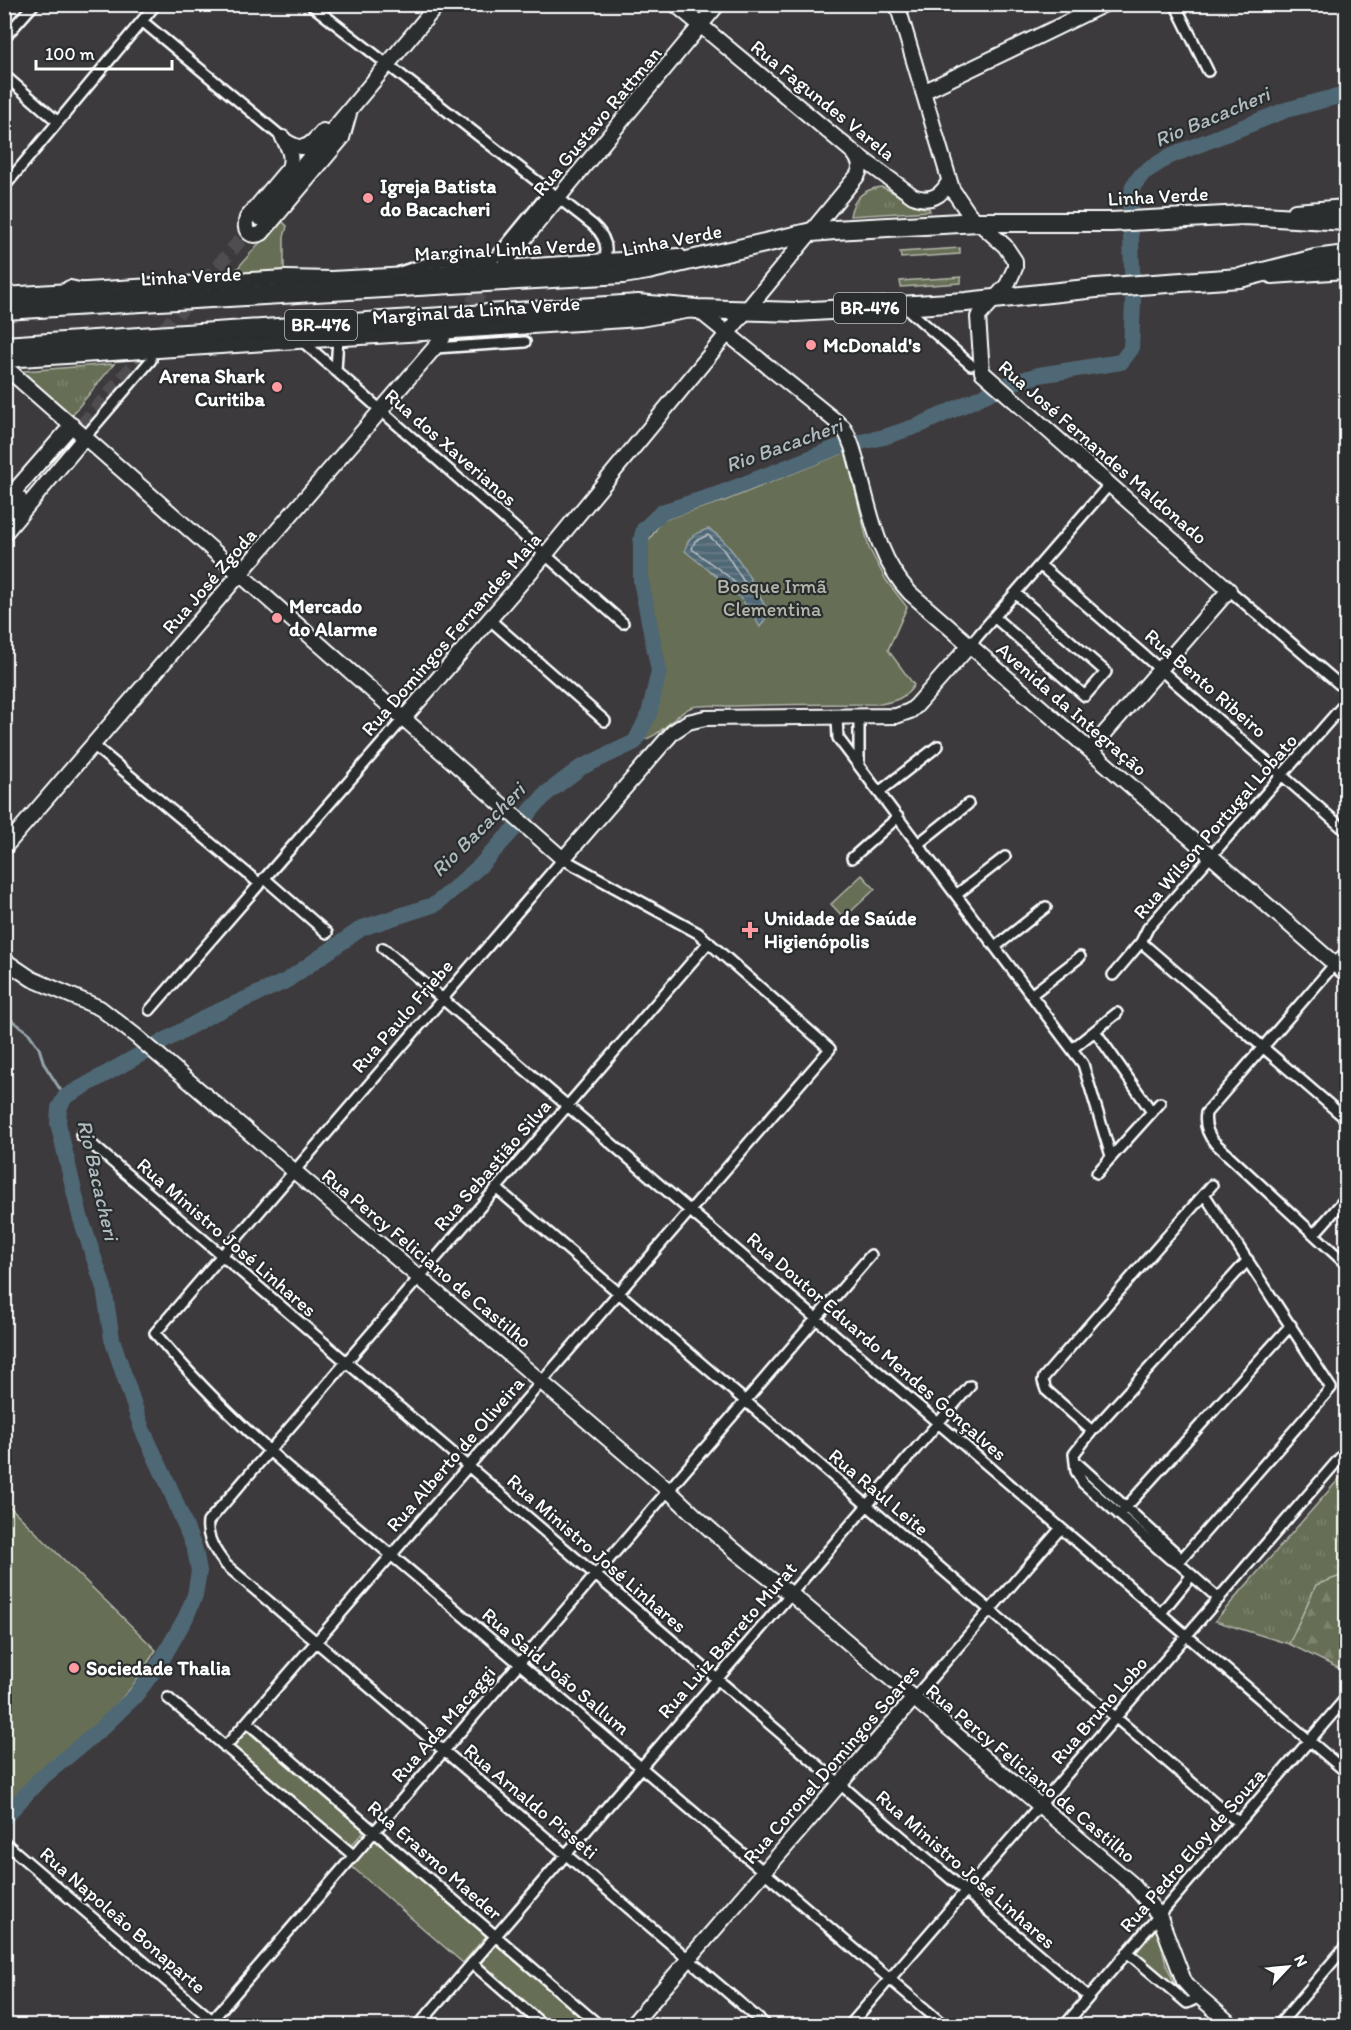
<svg xmlns="http://www.w3.org/2000/svg" width="1351" height="2030" font-family="Itim,sans-serif">
  <style>
    .grass { fill: url(#grass-tufts); stroke: #b2b6aa; stroke-width: 1.5 }
    .forest { fill: url(#forest-firs); stroke: #b2b6aa; stroke-width: 1.5 }
    .green { fill: #666e54; stroke: #b2b6aa; stroke-width: 1.5 }
    .water { fill: url(#water-rules); stroke: #96a4ac; stroke-width: 1.5 }
    .lines { fill: none; stroke-linecap: round; stroke-linejoin: round }
    .shore { stroke: #b9c2c7; stroke-width: 1.5 }
    .stream { stroke: #96a4ac; stroke-width: 3 }
    .river { stroke: #506774; stroke-width: 16 }
    .secondary-tunnel { stroke: #504e50; stroke-width: 14; stroke-dasharray: 14 7; stroke-linecap: butt }
    .street-casing { stroke: #fff; stroke-width: 14 }
    .secondary-casing { stroke: #fff; stroke-width: 18 }
    .highway-casing { stroke: #fff; stroke-width: 22 }
    .street { stroke: #2a2d2e; stroke-width: 9 }
    .secondary { stroke: #2a2d2e; stroke-width: 14 }
    .highway { stroke: #2a2d2e; stroke-width: 18 }
    .poi-dot { fill: #ff9aa2; stroke: #2a2d2e; stroke-width: 2 }
    .labels { text-anchor: middle; stroke-width: 4.5; stroke-linejoin: round; paint-order: stroke }
    .shield { fill: #2a2d2e; stroke: #bfc0c0; stroke-width: 1.5 }
    .shield-label { font-size: 18px; font-weight: bold; fill: #fff }
    .street-label { font-size: 20px; fill: #fff; stroke: #2a2d2e }
    .poi-label { font-size: 20px; font-weight: bold; fill: #fff; stroke: #2a2d2e; text-anchor: start }
    .park-label { font-size: 20px; fill: #b2b6aa; stroke: #2a2d2e }
    .water-label { font-size: 21px; font-style: italic; fill: #b0bbc0; stroke: #2a2d2e }
  </style>
  <defs>
    <pattern id="grass-tufts" width="24" height="20" patternUnits="userSpaceOnUse" patternTransform="scale(1.5)"><rect width="24" height="20" fill="#666e54"/><path d="M3 7l-1-3M5 7V3M7 7l1-3M15 17l-1-3M17 17v-4M19 17l1-3" fill="none" stroke="#7d846e"/></pattern>
    <pattern id="forest-firs" width="22" height="20" patternUnits="userSpaceOnUse" patternTransform="scale(1.5)"><rect width="22" height="20" fill="#666e54"/><path d="M5 1l3.5 6h-7zM16 11l3.5 6h-7z" fill="#7d846e"/></pattern>
    <pattern id="water-rules" width="6" height="5" patternUnits="userSpaceOnUse" patternTransform="scale(1.5)"><rect width="6" height="5" fill="#506774"/><path d="M0 2.5h6" fill="none" stroke="#6a7e89"/></pattern>
  </defs>
  <rect width="100%" height="100%" fill="#3d3a3d"/>
  <filter id="ink" filterUnits="userSpaceOnUse"><feTurbulence type="fractalNoise" baseFrequency=".0167" numOctaves="2"/><feDisplacementMap in="SourceGraphic" scale="12" xChannelSelector="R" yChannelSelector="G"/><feConvolveMatrix kernelMatrix="1 2 1 2 8 2 1 2 1" color-interpolation-filters="sRGB"/></filter>
  <g filter="url(#ink)">
    <path class="grass" d="M 881,187 C 899,192 909,209 929,208 L 930,211 L 850,216 C 853,198 864,189 881,187 Z
      M 960,248 L 960,254 L 901,258 L 900,252 Z
      M 961,277 L 961,283 L 901,287 L 900,281 Z
      M 114,364 L 72,415 L 23,372 L 24,371 Z
      M 1346,1471 L 1346,1574 L 1316,1585 L 1289,1644 L 1215,1621 Z"/>
    <path class="forest" d="M 1346,1574 L 1346,1672 L 1289,1644 L 1316,1585 Z"/>
    <path class="green" d="M 280,219 L 287,226 L 284,237 L 284,268 L 279,273 L 230,277 Z
      M 846,452 L 869,548 L 886,580 L 907,607 L 888,650 L 914,685 C 906,698 895,701 881,704 C 832,704 783,704 733,706 C 721,706 703,704 692,707 C 675,713 655,744 638,739 L 650,715 L 660,671 L 648,584 L 647,543 L 662,520 L 724,501 Z
      M 862,875 L 875,889 L 844,918 L 831,904 Z
      M 5,1502 L 156,1650 L 132,1687 L 97,1726 L 54,1758 L 5,1809 Z
      M 247,1731 L 364,1831 L 350,1847 L 233,1747 Z
      M 374,1839 L 486,1936 L 463,1963 L 351,1866 Z
      M 1157,1928 L 1166,1964 L 1177,1989 L 1136,1953 Z
      M 496,1945 L 590,2025 L 552,2025 L 480,1964 Z"/>
    <path class="water" d="M 708,529 C 732,541 752,582 765,606 L 768,615 L 760,627 C 743,592 713,575 685,551 C 687,537 695,533 708,529 Z"/>
    <g class="lines">
      <path class="shore" d="M 708,535 L 723,549 L 748,588 L 747,592 L 744,592 L 729,577 L 692,549 L 695,541 Z"/>
      <path class="stream" d="M 4,1015 L 28,1032 L 39,1048 L 44,1064 L 65,1097"/>
      <path class="river" d="M 4,1818 L 39,1780 L 103,1727 L 135,1696 L 161,1661 L 186,1617 L 195,1595 L 199,1571 L 195,1550 L 169,1486 L 142,1429 L 112,1339 L 104,1288 L 80,1216 L 58,1123 L 59,1108 L 65,1097 L 210,1015 L 286,981 L 362,928 L 436,904 L 480,866 L 547,793 L 580,768 L 635,742 L 649,714 L 659,671 L 641,581 L 641,540 L 644,529 L 662,512 L 719,494 L 838,447 L 884,437 L 920,425 L 1011,383 L 1039,375 L 1121,362 L 1131,349 L 1133,302 L 1130,205 L 1133,186 L 1143,173 L 1170,156 L 1286,110 L 1346,94"/>
      <path class="secondary-tunnel" d="M 458,320 L 493,277
        M 68,442 L 259,218"/>
      <defs>
        <path id="street" d="M 310,4 L 593,225 C 604,235 610,248 603,263
          M 1175,4 L 1208,71
          M 142,21 L 283,138
          M 4,38 L 34,4
          M 4,75 L 58,122
          M 4,187 L 156,4
          M 400,272 L 430,262 L 495,258 L 550,191
          M 904,306 L 971,365
          M 302,341 L 623,623
          M 435,348 L 525,342
          M 336,370 L 338,338
          M 85,437 L 151,360
          M 1040,565 L 1346,831
          M 1229,590 L 1346,690
          M 994,617 L 1085,696 L 1106,672 L 1015,593
          M 489,619 L 605,721
          M 970,645 L 1109,485
          M 837,717 L 838,738 L 1083,1064 L 1111,1156
          M 859,717 L 859,766
          M 93,745 L 260,884
          M 879,792 L 938,746
          M 918,844 L 968,804
          M 852,858 L 898,817
          M 264,878 L 327,933
          M 956,895 L 1005,857
          M 709,942 L 208,1522 C 206,1537 216,1553 226,1565 L 767,2026
          M 1141,942 L 1346,1119
          M 995,947 L 1046,907
          M 383,948 L 1346,1772
          M 1346,951 L 1206,1113 C 1204,1125 1207,1134 1215,1143 L 1346,1264
          M 1113,975 L 1141,942 L 1148,928 L 1346,702
          M 1031,995 L 1080,957
          M 150,1010 L 404,718
          M 1095,1031 L 1152,1112
          M 1072,1049 L 1117,1013
          M 81,1135 L 1089,1997
          M 1097,1173 L 1160,1103
          M 496,1188 L 1239,1823
          M 1315,1233 L 1346,1198
          M 1092,1431 L 1046,1390 L 1043,1381 L 1044,1377 L 1212,1185
          M 1076,1462 L 1176,1553 L 1178,1563
          M 1119,1515 L 1291,1325
          M 1178,1563 L 1331,1388 L 1204,1194
          M 1219,1599 L 1178,1563 L 1170,1559 L 1083,1483 L 1076,1471 L 1074,1454 L 1092,1431 L 1248,1260
          M 1161,1613 L 1192,1575
          M 168,1698 L 353,1855
          M 914,1698 L 1061,1528
          M 247,1722 L 600,2026
          M 225,1747 C 427,1514 628,1281 830,1049 L 698,933 L 563,859 L 155,1333 C 241,1437 351,1520 454,1608 C 617,1747 781,1886 945,2026
          M 4,1842 L 219,2026
          M 1127,1952 L 1187,2003 L 1200,1997
          M 472,1963 L 544,2026
          M 207,2026 L 871,1255
          M 418,2026 L 970,1386
          M 849,2026 L 1346,1451
          M 1064,2026 L 1346,1698
          M 1278,2026 L 1346,1946"/>
        <path id="secondary" d="M 675,4 L 853,152 L 913,196 C 930,203 942,196 949,181
          M 897,4 L 952,189 L 969,214 L 1005,246 L 1015,261 L 1015,268 L 1007,285 L 978,317 L 982,372 L 1229,590 L 1090,750
          M 923,92 L 1105,4
          M 283,138 C 289,148 293,157 289,168 L 247,218 C 243,230 250,239 262,233 L 342,138 L 349,113
          M 284,140 C 303,153 309,147 323,131
          M 1295,211 L 1346,207
          M 259,218 L 438,4
          M 506,261 L 718,4
          M 1272,276 L 1346,271
          M 4,295 L 286,278 L 331,279 L 390,276 L 679,256
          M 4,360 L 640,319 L 697,309 L 843,427 C 853,443 856,461 861,479 C 872,521 880,561 910,593 L 1346,974
          M 4,366 L 563,859 L 673,732 L 688,722 L 705,718 L 896,716 L 910,711 L 916,706 L 970,645
          M 4,503 L 72,425
          M 4,515 L 19,498
          M 4,534 L 85,437
          M 404,718 L 546,554 L 857,176 C 863,167 859,160 853,152
          M 4,848 L 443,338
          M 4,960 L 32,979 L 100,1008 L 136,1036 L 668,1490 C 706,1527 747,1563 791,1594 L 1131,1883 L 1159,1915 L 1184,1981 L 1195,1993 L 1233,2026
          M 631,2026 L 914,1698"/>
        <path id="highway" d="M 70,290 L 105,298
          M 4,310 L 623,274 L 648,270 L 812,232 L 834,230 L 978,222 L 1111,222 L 1244,215 L 1346,221
          M 4,346 L 638,304 L 697,309 L 796,312 L 966,302 L 1096,288 L 1240,278 L 1315,259 L 1346,255"/>
      </defs>
      <use href="#street" class="street-casing"/>
      <use href="#secondary" class="secondary-casing"/>
      <use href="#highway" class="highway-casing"/>
      <use href="#street" class="street"/>
      <use href="#secondary" class="secondary"/>
      <use href="#highway" class="highway"/>
    </g>
  </g>
  <g class="poi-dot">
    <circle cx="368" cy="198" r="6"/>
    <circle cx="811" cy="345" r="6"/>
    <circle cx="277" cy="387" r="6"/>
    <circle cx="277" cy="618" r="6"/>
    <path d="M747 921h6v6h6v6h-6v6h-6v-6h-6v-6h6z"/>
    <circle cx="74" cy="1668" r="6"/>
  </g>
  <g class="labels">
    <g class="shield">
      <rect x="834" y="293" width="72" height="30" rx="4.5"/>
      <rect x="285" y="310" width="72" height="30" rx="4.5"/>
    </g>
    <g class="shield-label">
      <text x="870" y="314">BR-476</text>
      <text x="321" y="331">BR-476</text>
    </g>
    <g class="street-label">
      <text transform="translate(823 100) rotate(39)" y="7">Rua Fagundes Varela</text>
      <text transform="translate(597 121) rotate(-50)" y="7">Rua Gustavo Rattman</text>
      <text transform="translate(1158 196) rotate(-3)" y="7">Linha Verde</text>
      <text transform="translate(672 240) rotate(-11)" y="7">Linha Verde</text>
      <text transform="translate(505 249) rotate(-3)" y="7">Marginal Linha Verde</text>
      <text transform="translate(191 276) rotate(-3)" y="7">Linha Verde</text>
      <text transform="translate(476 310) rotate(-4)" y="7">Marginal da Linha Verde</text>
      <text transform="translate(451 447) rotate(41)" y="7">Rua dos Xaverianos</text>
      <text transform="translate(1103 452) rotate(41)" y="7">Rua José Fernandes Maldonado</text>
      <text transform="translate(209 581) rotate(-49)" y="7">Rua José Zgoda</text>
      <text transform="translate(451 634) rotate(-49)" y="7">Rua Domingos Fernandes Maia</text>
      <text transform="translate(1206 683) rotate(41)" y="7">Rua Bento Ribeiro</text>
      <text transform="translate(1072 709) rotate(41)" y="7">Avenida da Integração</text>
      <text transform="translate(1215 826) rotate(-49)" y="7">Rua Wilson Portugal Lobato</text>
      <text transform="translate(402 1016) rotate(-49)" y="7">Rua Paulo Friebe</text>
      <text transform="translate(492 1165) rotate(-49)" y="7">Rua Sebastião Silva</text>
      <text transform="translate(227 1237) rotate(41)" y="7">Rua Ministro José Linhares</text>
      <text transform="translate(427 1258) rotate(40)" y="7">Rua Percy Feliciano de Castilho</text>
      <text transform="translate(877 1346) rotate(41)" y="7">Rua Doutor Eduardo Mendes Gonçalves</text>
      <text transform="translate(455 1454) rotate(-49)" y="7">Rua Alberto de Oliveira</text>
      <text transform="translate(879 1492) rotate(40)" y="7">Rua Raul Leite</text>
      <text transform="translate(597 1553) rotate(41)" y="7">Rua Ministro José Linhares</text>
      <text transform="translate(727 1640) rotate(-49)" y="7">Rua Luiz Barreto Murat</text>
      <text transform="translate(556 1671) rotate(40)" y="7">Rua Said João Sallum</text>
      <text transform="translate(1099 1710) rotate(-49)" y="7">Rua Bruno Lobo</text>
      <text transform="translate(443 1724) rotate(-49)" y="7">Rua Ada Macaggi</text>
      <text transform="translate(831 1764) rotate(-49)" y="7">Rua Coronel Domingos Soares</text>
      <text transform="translate(1031 1773) rotate(40)" y="7">Rua Percy Feliciano de Castilho</text>
      <text transform="translate(531 1801) rotate(40)" y="7">Rua Arnaldo Pisseti</text>
      <text transform="translate(1192 1850) rotate(-49)" y="7">Rua Pedro Eloy de Souza</text>
      <text transform="translate(435 1860) rotate(41)" y="7">Rua Erasmo Maeder</text>
      <text transform="translate(966 1869) rotate(41)" y="7">Rua Ministro José Linhares</text>
      <text transform="translate(123 1920) rotate(41)" y="7">Rua Napoleão Bonaparte</text>
    </g>
    <g class="poi-label">
      <text x="380" y="193">Igreja Batista<tspan x="380" dy="23">do Bacacheri</tspan></text>
      <text x="823" y="352">McDonald's</text>
      <text x="265" y="383" text-anchor="end">Arena Shark<tspan x="265" dy="23">Curitiba</tspan></text>
      <text x="289" y="613">Mercado<tspan x="289" dy="23">do Alarme</tspan></text>
      <text x="764" y="925">Unidade de Saúde<tspan x="764" dy="23">Higienópolis</tspan></text>
      <text x="86" y="1675">Sociedade Thalia</text>
    </g>
    <g class="park-label">
      <text x="772" y="593">Bosque Irmã<tspan x="772" dy="23">Clementina</tspan></text>
    </g>
    <g class="water-label">
      <text transform="translate(1212 117) rotate(-23)" y="7">Rio Bacacheri</text>
      <text transform="translate(784 445) rotate(-20)" y="7">Rio Bacacheri</text>
      <text transform="translate(478 830) rotate(-45)" y="7">Rio Bacacheri</text>
      <text transform="translate(98 1180) rotate(77)" y="7">Rio Bacacheri</text>
    </g>
  </g>
  <rect width="1351" height="2030" fill="none" stroke="#2a2d2e" stroke-width="24"/>
  <rect x="12" y="12" width="1327" height="2006" fill="none" stroke="#fff" stroke-width="2" filter="url(#ink)"/>
  <g transform="translate(1288 1967) rotate(64)" stroke="#2a2d2e" stroke-width="4.5" paint-order="stroke">
  <path d="M0-4.5L10 22L0 15L-10 22Z" fill="#ffffff"/>
  <text y="-9" font-size="16" font-weight="bold" text-anchor="middle" fill="#ffffff">N</text>
  </g>
  <path d="M36 60v9h136v-9" fill="none" stroke="#ffffff" stroke-width="3"/>
  <text x="45" y="60" font-size="18" fill="#ffffff" stroke="#2a2d2e" stroke-width="4.5" paint-order="stroke">100 m</text>
</svg>
